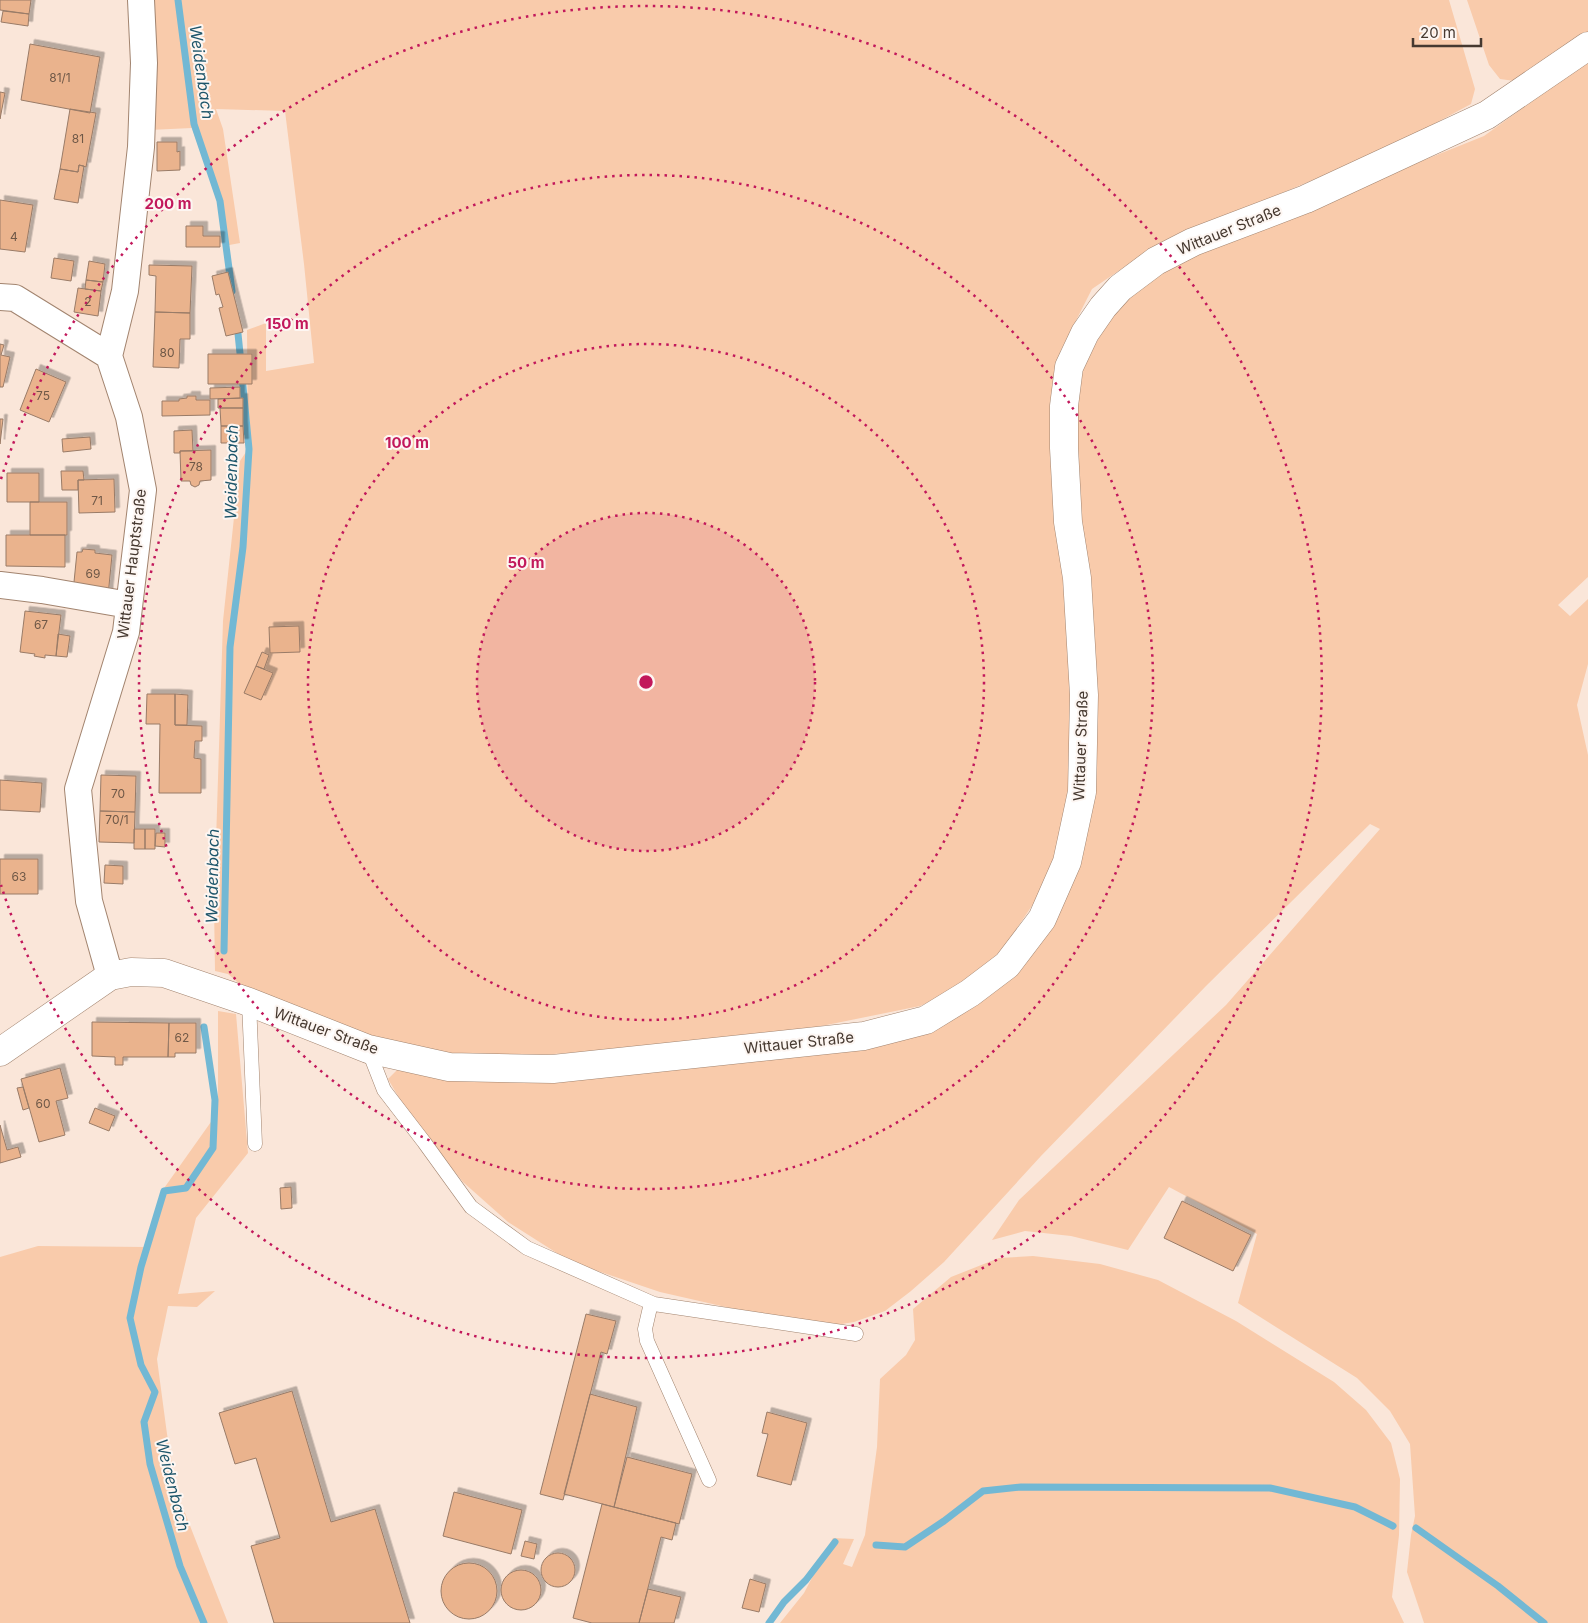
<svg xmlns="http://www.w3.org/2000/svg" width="1588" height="1623" font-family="Inter,sans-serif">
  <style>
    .green { fill: #f9cbab }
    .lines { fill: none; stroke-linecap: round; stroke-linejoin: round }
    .stream { stroke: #72b8d4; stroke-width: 7 }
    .building { fill: #eab38d; stroke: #997b67; filter: url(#shadow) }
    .lane-casing { stroke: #a2846f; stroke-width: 15 }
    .street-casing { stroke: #a2846f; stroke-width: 28 }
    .secondary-casing { stroke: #a2846f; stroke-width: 29 }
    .lane { stroke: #fff; stroke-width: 14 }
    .street { stroke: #fff; stroke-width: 26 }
    .secondary { stroke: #fff; stroke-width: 28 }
    .ring { fill: none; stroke: #c2185b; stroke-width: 2.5; stroke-dasharray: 2.5 5 }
    .labels { text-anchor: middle; stroke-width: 4; stroke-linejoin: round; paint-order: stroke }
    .number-label { font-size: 12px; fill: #6f5847 }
    .street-label { font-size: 15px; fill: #463930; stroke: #fdf6f2 }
    .water-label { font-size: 16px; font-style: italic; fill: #1d556a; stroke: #fdf6f2 }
    .centre { fill: #c2185b; stroke: #fdf6f2; stroke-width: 2.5 }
    .ring-label { font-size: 15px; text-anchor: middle; font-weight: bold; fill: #c2185b; stroke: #fdf6f2; stroke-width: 4; stroke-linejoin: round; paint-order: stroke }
  </style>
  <defs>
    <filter id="shadow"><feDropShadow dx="4.5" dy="-4.5" stdDeviation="0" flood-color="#0004"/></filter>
  </defs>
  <rect width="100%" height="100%" fill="#fae6d9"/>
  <path class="green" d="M 151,0 L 1449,0 L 1475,89 L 1471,104 L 1391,147 L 1196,229 L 1136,259 L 1092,289 L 1060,352 L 1084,365 L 1110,318 L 1132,286 L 1182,256 L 1357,187 L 1484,136 L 1588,61 L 1588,577 L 1558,605 L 1570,616 L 1588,599 L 1588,664 L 1577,705 L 1588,755 L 1588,1623 L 1424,1623 L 1407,1572 L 1411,1535 L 1415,1516 L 1410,1444 L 1390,1411 L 1357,1378 L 1238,1303 L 1257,1234 L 1169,1187 L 1128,1250 L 1071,1236 L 1025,1231 L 992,1240 L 1019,1200 L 1226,1005 L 1380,829 L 1370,824 L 1206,986 L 1041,1156 L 944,1262 L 911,1291 L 885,1311 L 854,1322 L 817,1328 L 660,1292 L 571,1262 L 508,1222 L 463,1182 L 409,1115 L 388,1079 L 399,1068 L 917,1029 L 1058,911 L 1075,762 L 1064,858 L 1007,943 L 986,967 L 958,989 L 920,1006 L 792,1032 L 637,1048 L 526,1056 L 451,1055 L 332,1027 L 255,997 L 228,974 L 215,971 L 214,904 L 223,621 L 240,461 L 248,449 L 247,330 L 266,323 L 266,371 L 314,363 L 304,264 L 285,111 L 216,109 L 223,129 L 240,243 L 224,246 L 218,202 L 192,128 L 149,130 Z
    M 1467,0 L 1588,0 L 1588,38 L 1522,82 L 1500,79 L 1489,65 Z
    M 218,1011 L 236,1014 L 248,1153 L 196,1218 L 178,1294 L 215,1291 L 197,1307 L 168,1306 L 157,1359 L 167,1434 L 178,1495 L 228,1623 L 0,1623 L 0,1257 L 38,1246 L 147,1247 L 162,1191 L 218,1112 Z
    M 1033,1256 L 1100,1264 L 1158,1280 L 1236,1321 L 1334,1382 L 1366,1410 L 1391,1443 L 1400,1479 L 1399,1535 L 1392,1597 L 1404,1623 L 780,1623 L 804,1593 L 833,1538 L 854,1539 L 843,1564 L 852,1567 L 865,1535 L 877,1447 L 880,1379 L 906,1355 L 915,1340 L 913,1309 L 951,1277 L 999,1258 Z"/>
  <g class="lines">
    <path class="stream" d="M 178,0 L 194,124 L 220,201 L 232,291
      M 237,324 L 241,363
      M 224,951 L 230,647 L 243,547 L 249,449 L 242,376
      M 204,1027 L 215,1100 L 213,1148 L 186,1188 L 164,1191 L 141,1267 L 130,1318 L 141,1365 L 155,1392 L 144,1422 L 150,1464 L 180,1566 L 204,1623
      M 1416,1528 L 1498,1586 L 1544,1623
      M 876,1545 L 905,1547 L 944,1521 L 983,1491 L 1021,1487 L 1270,1488 L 1355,1507 L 1393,1526
      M 769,1623 L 784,1602 L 806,1580 L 835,1542"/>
  </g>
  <path class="building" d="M 0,0 L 31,0 L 29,14 L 0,10 Z
    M 3,11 L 29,14 L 28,26 L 1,22 Z
    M 30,44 L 100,57 L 90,113 L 21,100 Z
    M 0,92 L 5,93 L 0,119 Z
    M 70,109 L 96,113 L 86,167 L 79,165 L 78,172 L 60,169 Z
    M 157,142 L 177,142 L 177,152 L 180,151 L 180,170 L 157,171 Z
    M 79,165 L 84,166 L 78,203 L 54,199 L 60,169 L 78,172 Z
    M 0,200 L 33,205 L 25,252 L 0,249 Z
    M 186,226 L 203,226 L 203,236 L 220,236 L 220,247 L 186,247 Z
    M 54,258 L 74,261 L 71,281 L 51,278 Z
    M 89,261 L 105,264 L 103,282 L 86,280 Z
    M 149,265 L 192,266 L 190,313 L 155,312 L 156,276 L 149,275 Z
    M 228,272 L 243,332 L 226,336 L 219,308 L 223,307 L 219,294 L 216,295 L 212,276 Z
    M 86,280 L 103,282 L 101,291 L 85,289 Z
    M 78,288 L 101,291 L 98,316 L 74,312 Z
    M 155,312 L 190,313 L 190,339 L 180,339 L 179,368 L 153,367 Z
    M 0,344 L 4,345 L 1,355 L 10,357 L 3,387 L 0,387 Z
    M 208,354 L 252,354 L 252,384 L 208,384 Z
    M 36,369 L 66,382 L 49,422 L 20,410 Z
    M 240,387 L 240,398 L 210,399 L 210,388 Z
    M 187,396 L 196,396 L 196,400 L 210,400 L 210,415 L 162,416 L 162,401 L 179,401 L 179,399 L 187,398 Z
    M 243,398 L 243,408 L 218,408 L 218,399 Z
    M 220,408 L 243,408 L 243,426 L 221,426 Z
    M 0,419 L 3,419 L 0,444 Z
    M 221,426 L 243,426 L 244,443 L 221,443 Z
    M 192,430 L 193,451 L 180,451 L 180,453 L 174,453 L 174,431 Z
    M 90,437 L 91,449 L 63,452 L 62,439 Z
    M 211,450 L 211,480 L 200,481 L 199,485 L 195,487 L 191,485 L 190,481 L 181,481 L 180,451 Z
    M 61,471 L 83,471 L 84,480 L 78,480 L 78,490 L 62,490 Z
    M 7,473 L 39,473 L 39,502 L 7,502 Z
    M 114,479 L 115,512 L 79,513 L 78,480 Z
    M 30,502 L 67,502 L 67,535 L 30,535 Z
    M 6,535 L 65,535 L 65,567 L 6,566 Z
    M 83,549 L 95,550 L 95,553 L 112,555 L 108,596 L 73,592 L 77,552 L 82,552 Z
    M 25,611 L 61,615 L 56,656 L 45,655 L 45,658 L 34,656 L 35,654 L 20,652 Z
    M 299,626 L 300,652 L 270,653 L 269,627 Z
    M 58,634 L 70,636 L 67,657 L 56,656 Z
    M 262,652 L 269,655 L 264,669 L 256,666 Z
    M 256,666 L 273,673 L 261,700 L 244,693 Z
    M 147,694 L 175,694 L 175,725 L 202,726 L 202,741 L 195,741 L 194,758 L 201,759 L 201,793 L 159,793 L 160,724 L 146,724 Z
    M 175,694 L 188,695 L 187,725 L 175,725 Z
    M 101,775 L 136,776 L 135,812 L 100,811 Z
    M 0,780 L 42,783 L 40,812 L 0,810 Z
    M 100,811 L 135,812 L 134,843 L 99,842 Z
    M 134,829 L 145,829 L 145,849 L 134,849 Z
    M 145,829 L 155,829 L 155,849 L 145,849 Z
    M 156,833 L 165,833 L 165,847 L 155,846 Z
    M 0,859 L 38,859 L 38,894 L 0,894 Z
    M 105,865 L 123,866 L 123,884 L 104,883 Z
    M 92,1022 L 169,1023 L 168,1057 L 123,1057 L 123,1065 L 115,1065 L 115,1057 L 92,1056 Z
    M 169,1023 L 196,1023 L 196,1053 L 175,1053 L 175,1057 L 168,1057 Z
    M 60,1068 L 68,1098 L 56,1101 L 65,1135 L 39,1142 L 21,1079 Z
    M 23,1087 L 29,1108 L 23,1110 L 17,1088 Z
    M 95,1108 L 115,1116 L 109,1131 L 89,1123 Z
    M 0,1125 L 7,1150 L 18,1147 L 21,1157 L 0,1163 Z
    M 291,1187 L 292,1208 L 281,1209 L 280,1188 Z
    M 1182,1201 L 1251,1235 L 1233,1271 L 1164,1238 Z
    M 586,1314 L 616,1321 L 607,1354 L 601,1352 L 563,1500 L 540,1494 Z
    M 292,1391 L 331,1522 L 375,1509 L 410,1623 L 274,1623 L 251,1546 L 280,1538 L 256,1458 L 235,1464 L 219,1413 Z
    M 590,1394 L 637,1407 L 614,1507 L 564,1494 Z
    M 767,1412 L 807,1423 L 791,1485 L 757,1476 L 768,1434 L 762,1433 Z
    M 627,1457 L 692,1474 L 679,1524 L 614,1507 Z
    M 454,1492 L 522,1510 L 511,1554 L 443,1536 Z
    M 602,1504 L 676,1523 L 672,1540 L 661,1537 L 639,1623 L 592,1623 L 573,1618 Z
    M 525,1541 L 537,1544 L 534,1559 L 521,1556 Z
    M541 1570a17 17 0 1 1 34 0a17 17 0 1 1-34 0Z
    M441 1591a28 28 0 1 1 56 0a28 28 0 1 1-56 0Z
    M501 1590a20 20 0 1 1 40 0a20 20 0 1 1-40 0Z
    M 750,1579 L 766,1584 L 759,1612 L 742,1608 Z
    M 648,1589 L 681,1597 L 674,1623 L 639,1623 Z"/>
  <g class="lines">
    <defs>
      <path id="lane" d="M 249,1002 L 255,1144
        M 368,1049 L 384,1090 L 424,1142 L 471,1207 L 527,1248 L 654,1304 L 856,1334
        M 651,1303 L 645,1329 L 647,1341 L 709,1480"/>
      <path id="street" d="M 0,297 L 15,298 L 109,356
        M 0,585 L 42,590 L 129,605
        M 110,976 L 89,901 L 78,789 L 126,632 L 143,490 L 129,417 L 109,356 L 125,291 L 141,147 L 144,63 L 141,0"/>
      <path id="secondary" d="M 0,1052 L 110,976 L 131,972 L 164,973 L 249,1002 L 368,1049 L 449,1067 L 553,1069 L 864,1036 L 926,1020 L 970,993 L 1007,965 L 1042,919 L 1067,862 L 1082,792 L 1084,695 L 1077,578 L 1068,522 L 1064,448 L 1064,406 L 1069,367 L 1085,333 L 1103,307 L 1120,288 L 1156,261 L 1193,242 L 1306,199 L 1487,115 L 1588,46"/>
    </defs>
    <use href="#lane" class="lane-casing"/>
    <use href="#street" class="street-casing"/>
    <use href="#secondary" class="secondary-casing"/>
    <use href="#lane" class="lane"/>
    <use href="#street" class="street"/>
    <use href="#secondary" class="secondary"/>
  </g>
  <circle cx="646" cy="682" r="169" fill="#c2185b" fill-opacity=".12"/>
  <g class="ring">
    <circle cx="646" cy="682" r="169"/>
    <circle cx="646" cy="682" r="338"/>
    <circle cx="646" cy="682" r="507"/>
    <path d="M1 479A676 676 0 1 1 1 885"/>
  </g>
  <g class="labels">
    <g class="number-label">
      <text x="60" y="82">81/1</text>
      <text x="78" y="143">81</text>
      <text x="14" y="241">4</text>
      <text x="88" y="306">2</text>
      <text x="167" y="357">80</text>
      <text x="43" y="400">75</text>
      <text x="196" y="471">78</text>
      <text x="97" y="505">71</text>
      <text x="93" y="578">69</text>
      <text x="41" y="629">67</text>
      <text x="118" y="798">70</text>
      <text x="117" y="824">70/1</text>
      <text x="19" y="881">63</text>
      <text x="182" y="1042">62</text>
      <text x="43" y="1108">60</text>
    </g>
    <g class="street-label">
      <text transform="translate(1229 230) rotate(-22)" y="5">Wittauer Straße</text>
      <text transform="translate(132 564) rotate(-83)" y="5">Wittauer Hauptstraße</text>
      <text transform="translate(1081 746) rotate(-88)" y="5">Wittauer Straße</text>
      <text transform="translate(326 1031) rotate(20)" y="5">Wittauer Straße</text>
      <text transform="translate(799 1043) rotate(-6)" y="5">Wittauer Straße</text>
    </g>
    <g class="water-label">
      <text transform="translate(202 72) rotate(82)" y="6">Weidenbach</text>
      <text transform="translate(231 472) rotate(-89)" y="6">Weidenbach</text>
      <text transform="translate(212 876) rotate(-89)" y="6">Weidenbach</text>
      <text transform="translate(173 1485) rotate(76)" y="6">Weidenbach</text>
    </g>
  </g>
  <circle cx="646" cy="682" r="8" class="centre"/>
  <g class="ring-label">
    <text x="168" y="209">200 m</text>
    <text x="287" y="329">150 m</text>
    <text x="407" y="448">100 m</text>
    <text x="526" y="568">50 m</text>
  </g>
  <path d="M1413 38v8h68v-8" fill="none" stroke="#463930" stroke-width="2.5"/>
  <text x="1420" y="38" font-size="15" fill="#463930" stroke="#fdf6f2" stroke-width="4" paint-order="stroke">20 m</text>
</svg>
